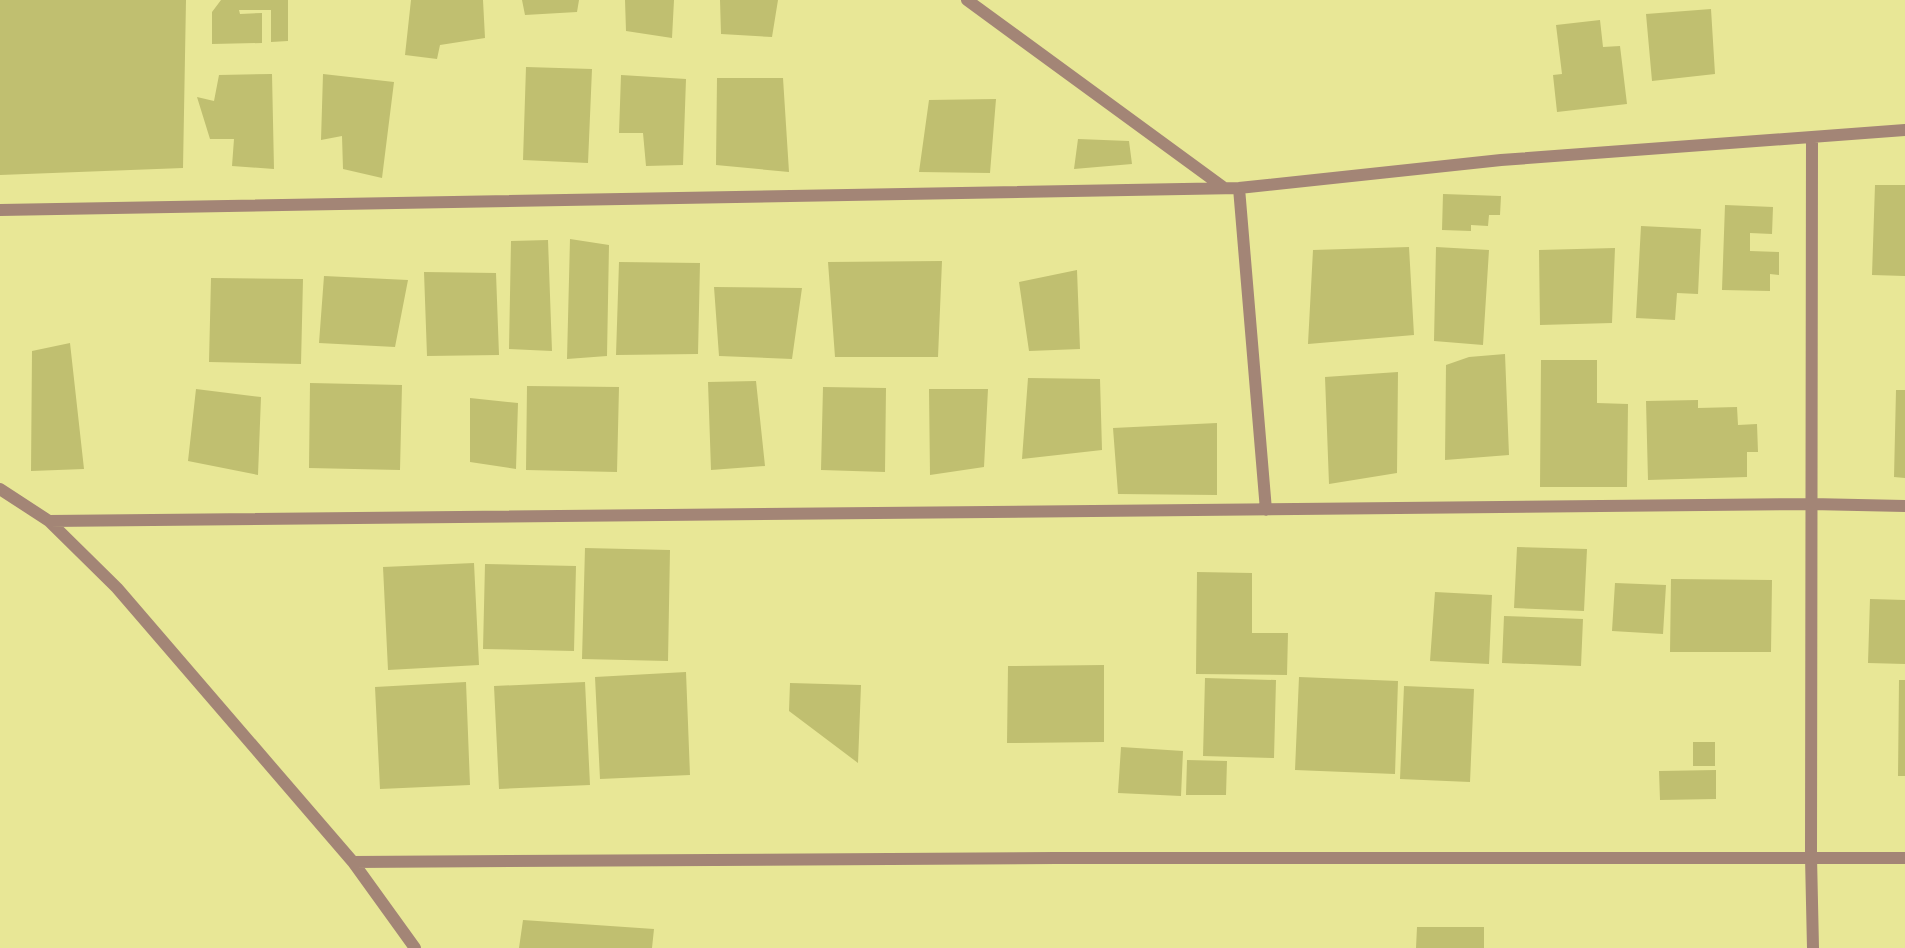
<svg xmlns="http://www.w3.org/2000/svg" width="1905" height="948" font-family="'DejaVu Sans',sans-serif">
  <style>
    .building { fill: #c0bf70 }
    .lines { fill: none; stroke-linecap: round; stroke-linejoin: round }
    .minor { stroke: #a38576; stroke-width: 12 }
  </style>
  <rect width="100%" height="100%" fill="#e8e796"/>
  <path class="building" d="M 0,0 L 186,0 L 183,168 L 0,175 Z
    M 221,0 L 288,0 L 288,41 L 271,42 L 271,10 L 239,10 L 240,14 L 262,13 L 262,43 L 212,44 L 212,12 Z
    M 411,0 L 483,0 L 485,38 L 440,45 L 437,59 L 405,55 Z
    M 522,0 L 579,0 L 577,12 L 525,15 Z
    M 625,0 L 674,0 L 672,38 L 626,31 Z
    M 720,0 L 778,0 L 772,37 L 721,34 Z
    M 1711,9 L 1715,74 L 1652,81 L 1646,14 Z
    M 1600,20 L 1603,47 L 1620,46 L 1627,104 L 1557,112 L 1553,75 L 1562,74 L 1556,25 Z
    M 526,67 L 592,69 L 588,163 L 523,160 Z
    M 272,74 L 274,169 L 232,166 L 234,139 L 210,139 L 197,97 L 214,101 L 219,75 Z
    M 323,74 L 394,82 L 382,178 L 343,169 L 342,136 L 321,140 Z
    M 621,75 L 686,79 L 683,165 L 646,166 L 643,133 L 619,133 Z
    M 717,78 L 783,78 L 789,172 L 716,165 Z
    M 996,99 L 990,173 L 919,172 L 929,100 Z
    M 1078,139 L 1129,141 L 1132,164 L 1074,169 Z
    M 1875,185 L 1905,185 L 1905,276 L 1872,275 Z
    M 1443,194 L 1501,196 L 1500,215 L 1489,215 L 1488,226 L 1471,225 L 1471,231 L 1442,230 Z
    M 1725,205 L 1773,207 L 1772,234 L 1750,233 L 1750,251 L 1779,252 L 1779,275 L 1770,274 L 1770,291 L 1722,290 Z
    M 1641,226 L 1701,229 L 1698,294 L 1677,293 L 1675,320 L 1636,318 Z
    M 570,239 L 609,245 L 607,356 L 567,359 Z
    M 548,240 L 552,351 L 509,349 L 511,241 Z
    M 1409,247 L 1414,335 L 1308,344 L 1313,250 Z
    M 1436,247 L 1489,250 L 1483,345 L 1434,341 Z
    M 1615,248 L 1612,323 L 1540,325 L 1539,250 Z
    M 942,261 L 938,357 L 835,357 L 828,262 Z
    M 619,262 L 700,263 L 698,354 L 616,355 Z
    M 1077,270 L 1080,349 L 1029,351 L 1019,282 Z
    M 424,272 L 496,273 L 499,355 L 427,356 Z
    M 324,276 L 408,280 L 395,347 L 319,343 Z
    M 211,278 L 303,279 L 301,364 L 209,362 Z
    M 714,287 L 802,288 L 792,359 L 719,356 Z
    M 70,343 L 84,469 L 31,471 L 32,351 Z
    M 1505,354 L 1509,455 L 1445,460 L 1446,365 L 1469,357 Z
    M 1541,360 L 1597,360 L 1597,403 L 1628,404 L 1627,487 L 1540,487 Z
    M 1398,372 L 1397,473 L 1329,484 L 1325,377 Z
    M 1028,378 L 1100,379 L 1102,450 L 1022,459 Z
    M 756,381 L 765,466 L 711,470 L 708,382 Z
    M 310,383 L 402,385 L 400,470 L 309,468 Z
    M 527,386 L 619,387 L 617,472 L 526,470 Z
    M 823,387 L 886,388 L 885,472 L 821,470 Z
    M 196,389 L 261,397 L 258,475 L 188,461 Z
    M 929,389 L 988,389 L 984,467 L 930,475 Z
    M 1896,390 L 1905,390 L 1905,478 L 1894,477 Z
    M 470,398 L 518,403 L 516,469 L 470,462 Z
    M 1698,400 L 1698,408 L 1737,407 L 1738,425 L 1757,424 L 1758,452 L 1747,452 L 1747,477 L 1648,480 L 1646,401 Z
    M 1217,423 L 1217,495 L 1118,494 L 1113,428 Z
    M 1517,547 L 1587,549 L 1584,611 L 1514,608 Z
    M 585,548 L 670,550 L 668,661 L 582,659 Z
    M 474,563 L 479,665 L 388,670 L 383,567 Z
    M 485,564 L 576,566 L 574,651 L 483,649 Z
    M 1197,572 L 1252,573 L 1252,633 L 1288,633 L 1287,675 L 1196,674 Z
    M 1671,579 L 1772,580 L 1771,652 L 1670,652 Z
    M 1615,583 L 1666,585 L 1663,634 L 1612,631 Z
    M 1435,592 L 1492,595 L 1489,664 L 1430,661 Z
    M 1870,599 L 1905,600 L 1905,664 L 1868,663 Z
    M 1504,616 L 1583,619 L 1581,666 L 1502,663 Z
    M 1104,665 L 1104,742 L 1007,743 L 1008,666 Z
    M 686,672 L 690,775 L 600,779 L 595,677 Z
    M 1299,677 L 1398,681 L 1395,774 L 1295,770 Z
    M 1205,678 L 1276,680 L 1274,758 L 1203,756 Z
    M 1899,680 L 1905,680 L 1905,776 L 1898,776 Z
    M 466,682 L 470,785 L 380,789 L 375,687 Z
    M 585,682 L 590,785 L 499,789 L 494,686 Z
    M 790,683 L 861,685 L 858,763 L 789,711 Z
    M 1404,686 L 1474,689 L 1470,782 L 1400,779 Z
    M 1693,742 L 1715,742 L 1715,766 L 1693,766 Z
    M 1121,747 L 1183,751 L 1181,796 L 1118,793 Z
    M 1187,760 L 1227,761 L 1226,795 L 1186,795 Z
    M 1716,770 L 1716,799 L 1660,800 L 1659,771 Z
    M 523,920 L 654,929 L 652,948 L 519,948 Z
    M 1417,927 L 1484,927 L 1484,948 L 1416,948 Z"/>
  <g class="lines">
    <path class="minor" d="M 967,0 L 1223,187
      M 1812,138 L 1811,857 L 1813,948
      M 1239,188 L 1266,510
      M 0,210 L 1239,188 L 1501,160 L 1905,130
      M 0,489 L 49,521 L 117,588 L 353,862 L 415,948
      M 49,521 L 1811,504 L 1905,506
      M 353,862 L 1056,858 L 1905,858"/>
  </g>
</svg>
